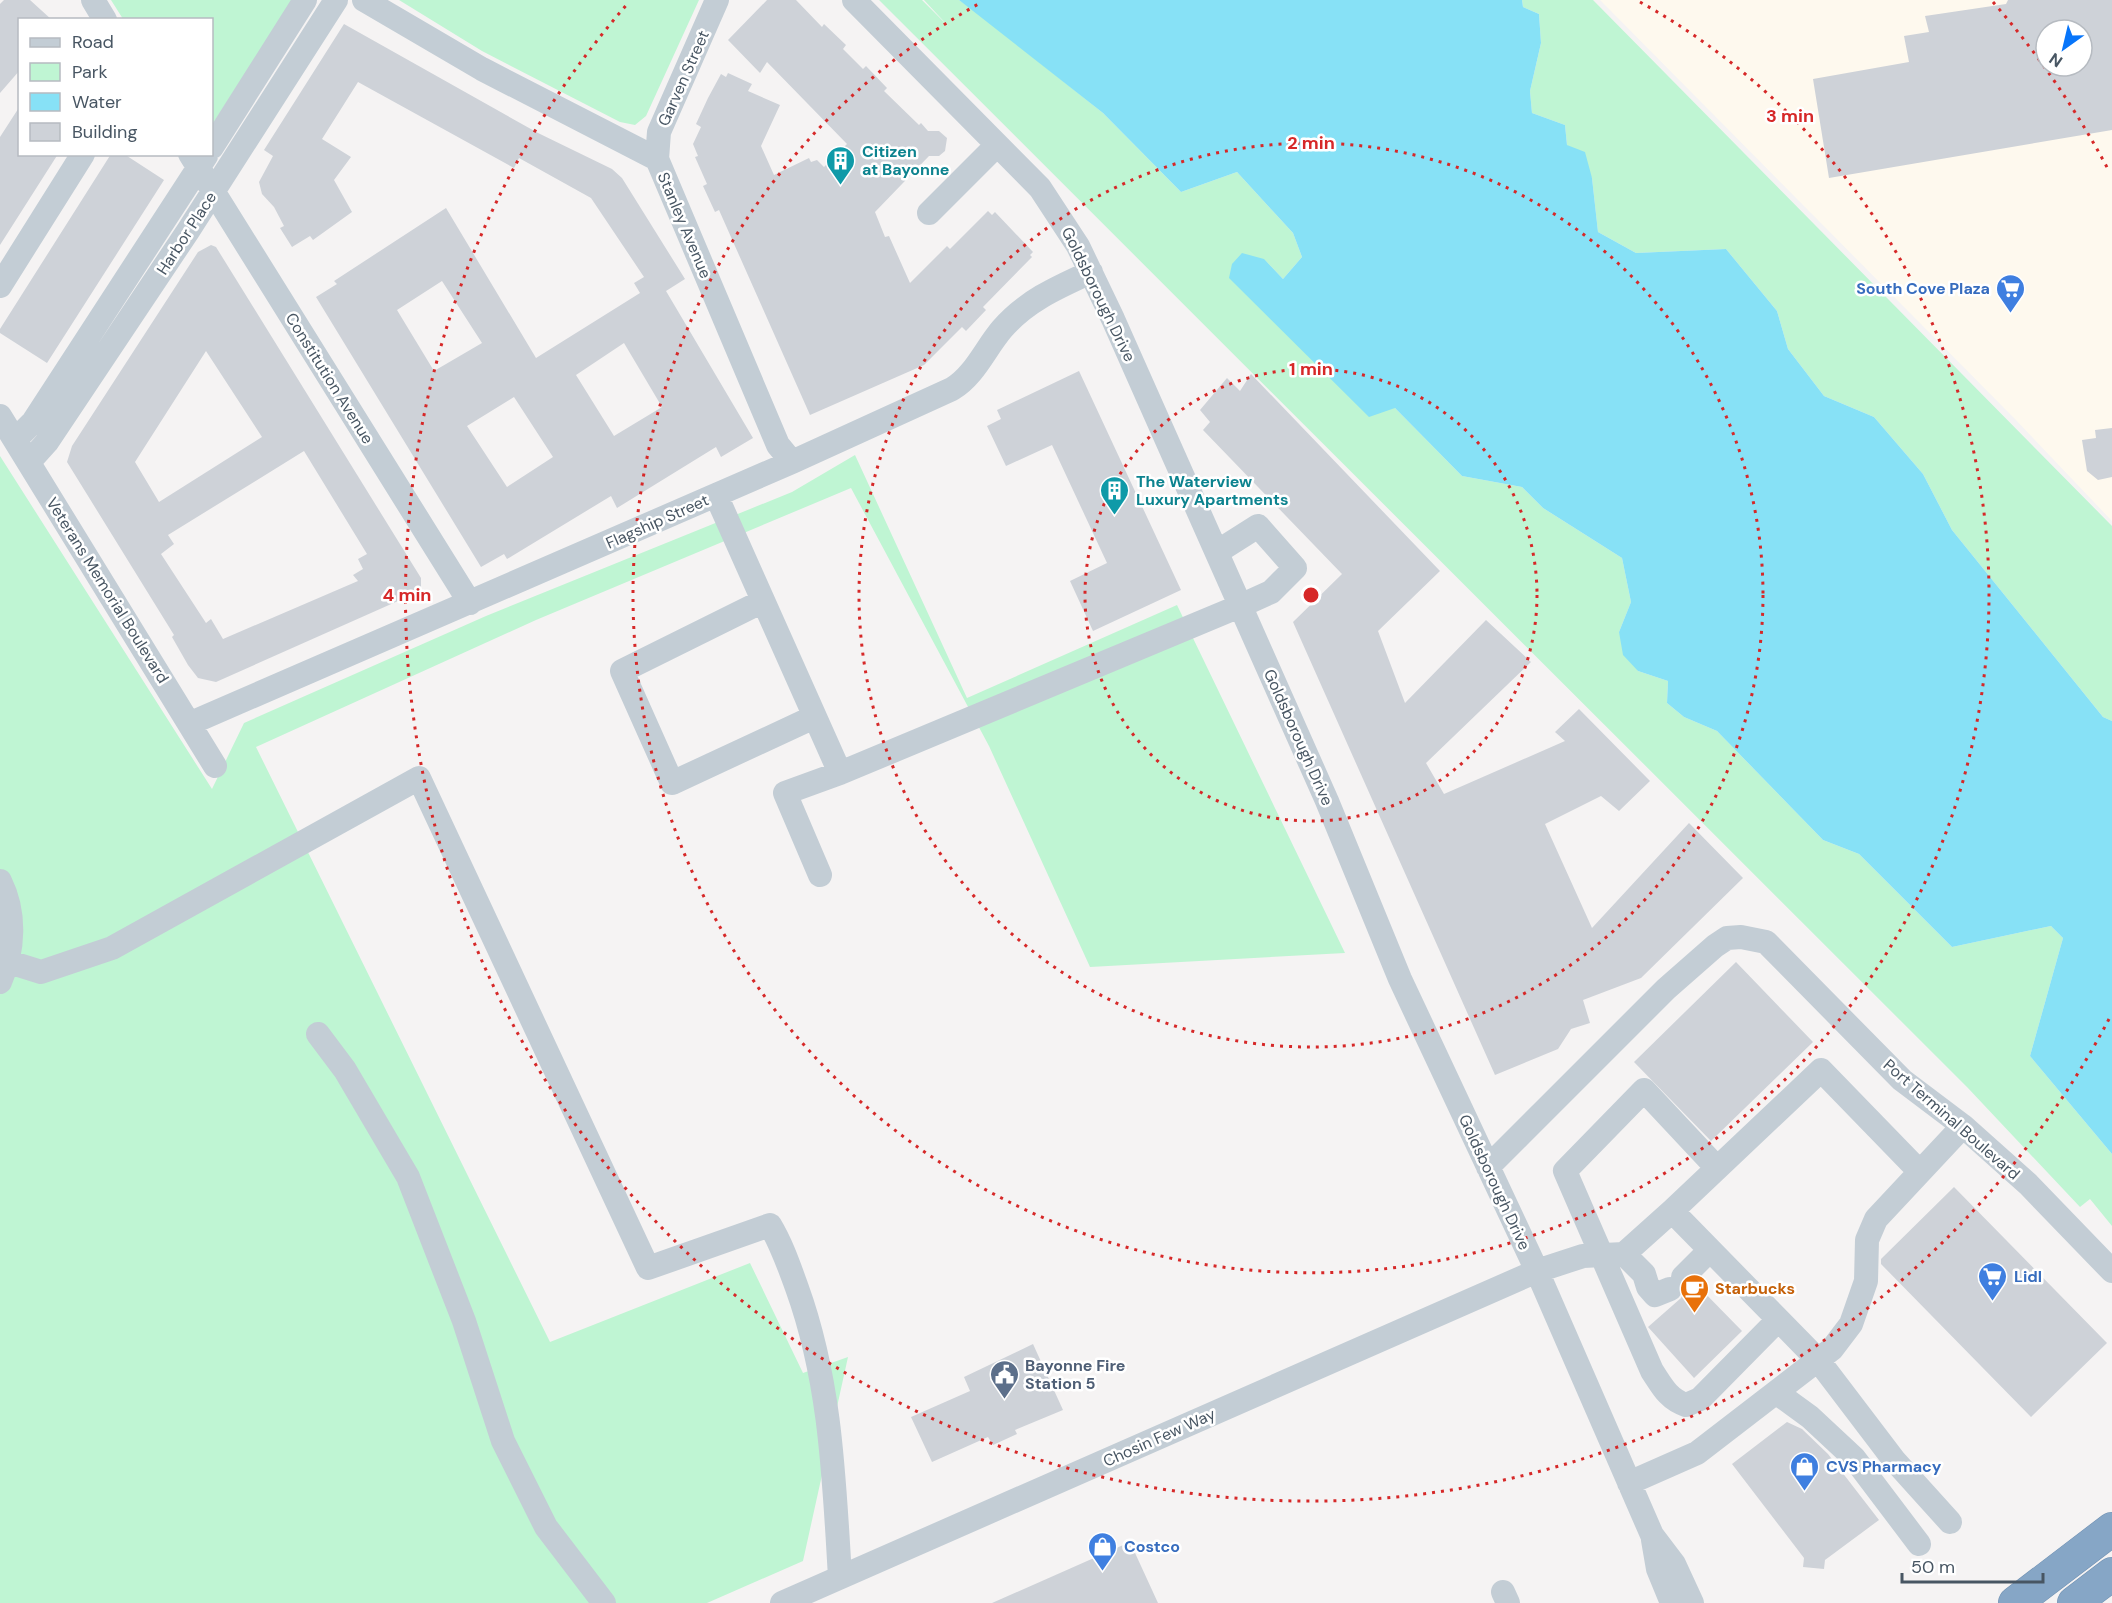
<svg xmlns="http://www.w3.org/2000/svg" width="2112" height="1603" font-family="'DM Sans',sans-serif">
  <style>
    .commercial { fill: #fef9ee; fill-rule: evenodd }
    .green { fill: #bff5d3 }
    .water { fill: #87e1f6 }
    .building { fill: #ced2d8; fill-rule: evenodd }
    .lines { fill: none; stroke-linecap: round; stroke-linejoin: round }
    .highway-casing { stroke: #7191b2; stroke-width: 34 }
    .minor { stroke: #c3cdd5; stroke-width: 24 }
    .highway { stroke: #86a6c6; stroke-width: 33 }
    .ring { fill: none; stroke: #d62828; stroke-width: 3; stroke-dasharray: 3 6 }
    .labels { text-anchor: middle; stroke-width: 5; stroke-linejoin: round; paint-order: stroke }
    .street-label { font-size: 16px; fill: #485663; stroke: #fff }
    .culture-label { font-size: 16px; font-weight: bold; fill: #0d838f; stroke: #fff; text-anchor: start }
    .shop-label { font-size: 16px; font-weight: bold; fill: #366cbe; stroke: #fff; text-anchor: start }
    .food-label { font-size: 16px; font-weight: bold; fill: #c56008; stroke: #fff; text-anchor: start }
    .service-label { font-size: 16px; font-weight: bold; fill: #4e5e75; stroke: #fff; text-anchor: start }
    .centre { fill: #d62828; stroke: #fff; stroke-width: 3 }
    .ring-label { font-size: 18px; text-anchor: middle; font-weight: bold; fill: #d62828; stroke: #fff; stroke-width: 5; stroke-linejoin: round; paint-order: stroke }
  </style>
  <rect width="100%" height="100%" fill="#f5f3f3"/>
  <path class="commercial" d="M 1600,0 L 2112,0 L 2112,521 L 2014,418 ZM 2046,30 L 2082,30 L 2082,66 L 2046,66 Z"/>
  <path class="green" d="M 111,0 L 293,0 L 212,125 L 212,20 L 123,19 Z
    M 399,0 L 699,0 L 646,116 L 635,125 L 620,122 L 482,51 Z
    M 879,0 L 922,0 L 950,28 L 924,0 L 959,0 L 980,15 L 1103,113 L 1181,192 L 1237,172 L 1293,233 L 1302,257 L 1283,279 L 1264,259 L 1395,408 L 1462,476 L 1522,487 L 1543,508 L 1622,558 L 1631,602 L 1619,632 L 1638,671 L 1668,681 L 1667,703 L 1684,717 L 1717,731 L 1823,840 L 1859,854 L 1952,947 L 2051,926 L 2063,938 L 2030,1056 L 2112,1154 L 2112,1226 L 2090,1199 L 2080,1207 L 1967,1087 Z
    M 1522,0 L 1593,0 L 2112,526 L 2112,721 L 2103,717 L 1952,530 L 1923,474 L 1874,417 L 1824,396 L 1788,349 L 1777,311 L 1726,249 L 1636,253 L 1598,232 L 1592,178 L 1567,145 L 1565,125 L 1532,113 L 1530,91 L 1541,43 L 1539,14 L 1523,7 Z
    M 855,455 L 967,698 L 1177,605 L 1345,953 L 1090,967 L 989,746 L 851,488 L 536,620 L 256,747 L 550,1342 L 750,1263 L 803,1373 L 848,1357 L 803,1561 L 707,1603 L 0,1603 L 0,456 L 212,789 L 244,723 L 486,616 L 792,492 Z"/>
  <path class="water" d="M 959,0 L 1522,0 L 1523,7 L 1539,14 L 1541,43 L 1530,91 L 1532,113 L 1565,125 L 1567,145 L 1585,152 L 1592,178 L 1598,232 L 1636,253 L 1726,249 L 1777,311 L 1788,349 L 1824,396 L 1874,417 L 1923,474 L 1952,530 L 2103,717 L 2112,721 L 2112,1154 L 2030,1056 L 2063,938 L 2051,926 L 1952,947 L 1859,854 L 1823,840 L 1717,731 L 1684,717 L 1667,703 L 1668,681 L 1638,671 L 1623,655 L 1619,632 L 1631,602 L 1622,558 L 1543,508 L 1522,487 L 1462,476 L 1395,408 L 1369,417 L 1229,278 L 1232,264 L 1242,253 L 1264,259 L 1283,279 L 1302,257 L 1293,233 L 1237,172 L 1181,192 L 1103,113 Z"/>
  <path class="building" d="M 4,0 L 30,0 L 52,20 L 20,20 L 20,70 L 0,93 L 0,4 Z
    M 767,0 L 796,0 L 822,27 L 824,24 L 846,45 L 843,49 L 863,69 L 866,66 L 887,88 L 884,91 L 919,125 L 921,123 L 928,131 L 939,131 L 947,138 L 945,151 L 939,156 L 929,156 L 875,212 L 885,237 L 889,236 L 910,283 L 947,246 L 950,249 L 988,211 L 992,215 L 995,212 L 1033,252 L 1030,255 L 1032,257 L 983,307 L 986,310 L 966,331 L 962,327 L 924,365 L 810,415 L 719,210 L 715,212 L 703,186 L 707,184 L 695,157 L 698,156 L 693,144 L 701,127 L 696,124 L 708,98 L 721,74 L 726,77 L 728,73 L 752,84 L 748,91 L 780,105 L 761,146 L 774,175 L 809,158 L 811,162 L 817,160 L 824,167 L 847,144 L 767,62 L 760,73 L 728,40 Z
    M 2008,0 L 2112,0 L 2112,130 L 1829,178 L 1813,79 L 1909,62 L 1904,36 L 1929,32 L 1925,16 L 2006,4 ZM 2046,30 L 2082,30 L 2082,66 L 2046,66 Z
    M 344,24 L 538,133 L 612,169 L 622,178 L 685,279 L 666,291 L 753,438 L 721,457 L 716,447 L 617,508 L 611,496 L 507,559 L 504,554 L 481,567 L 316,297 L 337,284 L 334,281 L 446,208 L 536,358 L 640,293 L 634,283 L 644,277 L 591,198 L 519,158 L 514,168 L 358,82 L 322,139 L 351,157 L 334,180 L 352,212 L 313,240 L 310,236 L 292,247 L 280,228 L 284,226 L 274,207 L 262,194 L 259,182 L 273,156 L 264,150 ZM 442,281 L 482,343 L 434,371 L 397,310 ZM 624,343 L 662,407 L 614,436 L 576,375 ZM 514,397 L 553,457 L 507,487 L 467,426 Z
    M 20,106 L 20,154 L 58,154 L 0,245 L 0,137 Z
    M 111,154 L 124,154 L 164,180 L 47,363 L 0,333 L 0,329 Z
    M 211,245 L 216,247 L 421,578 L 421,589 L 416,593 L 216,682 L 198,678 L 188,665 L 172,637 L 174,635 L 67,462 L 72,446 L 198,252 ZM 206,351 L 262,437 L 159,502 L 135,462 ZM 304,451 L 367,554 L 358,559 L 363,569 L 353,575 L 358,581 L 223,639 L 211,619 L 206,623 L 161,554 L 174,544 L 168,535 Z
    M 1079,371 L 1181,590 L 1093,631 L 1070,581 L 1107,563 L 1052,445 L 1006,466 L 987,426 L 1001,419 L 997,410 Z
    M 1251,374 L 1440,571 L 1378,631 L 1405,703 L 1486,620 L 1531,662 L 1426,763 L 1444,794 L 1565,741 L 1555,732 L 1579,709 L 1650,781 L 1619,811 L 1601,796 L 1545,824 L 1592,928 L 1689,823 L 1743,878 L 1641,978 L 1583,1000 L 1590,1023 L 1571,1029 L 1558,1049 L 1495,1075 L 1293,622 L 1342,574 L 1203,430 L 1210,422 L 1200,410 L 1227,378 L 1240,391 Z
    M 2112,428 L 2112,477 L 2098,480 L 2087,471 L 2082,440 L 2096,438 L 2095,430 Z
    M 1736,962 L 1813,1042 L 1711,1141 L 1634,1062 Z
    M 1954,1187 L 2107,1343 L 2031,1417 L 1881,1264 L 1881,1259 Z
    M 1696,1284 L 1742,1331 L 1694,1378 L 1648,1327 L 1681,1298 L 1684,1291 Z
    M 1033,1344 L 1063,1410 L 1015,1430 L 1017,1434 L 993,1445 L 988,1437 L 932,1462 L 911,1417 L 970,1391 L 964,1377 Z
    M 1787,1422 L 1802,1429 L 1828,1454 L 1879,1520 L 1825,1560 L 1824,1569 L 1803,1567 L 1804,1558 L 1732,1464 Z
    M 1130,1542 L 1158,1603 L 992,1603 Z"/>
  <g class="lines">
    <defs>
      <path id="highway" d="M 2015,1603 L 2112,1529
        M 2074,1603 L 2112,1574"/>
    </defs>
    <use href="#highway" class="highway-casing"/>
    <path class="minor" d="M 93,0 L 105,20
      M 364,0 L 482,69 L 657,159 L 778,445 L 792,462
      M 854,0 L 1040,188 L 1078,246 L 1113,319 L 1327,801 L 1400,979 L 1537,1271 L 1652,1535 L 1674,1564 L 1692,1603
      M 212,147 L 305,0
      M 190,154 L 470,603
      M 657,159 L 659,132 L 717,0
      M 929,213 L 997,145
      M 0,286 L 83,154
      M 0,416 L 215,766
      M 15,440 L 33,422 L 206,156
      M 29,462 L 47,442 L 188,231 L 336,0
      M 716,495 L 840,773
      M 763,601 L 622,671 L 672,783 L 814,717
      M 191,723 L 792,462 L 952,389 C 975,375 985,349 1002,329 C 1026,301 1058,287 1091,272
      M 820,875 L 785,793 L 840,773 L 1240,606 L 1271,592 L 1295,568 L 1258,526 L 1217,552
      M 0,881 C 16,913 14,950 0,982
      M 9,962 L 41,972 L 112,948 L 419,778 L 648,1268 L 770,1225 C 782,1245 789,1266 797,1288 C 831,1382 834,1479 840,1577
      M 318,1034 L 345,1070 L 408,1177 L 464,1321 L 503,1441 L 546,1527 L 604,1603
      M 1488,1167 L 1666,989 L 1715,946 L 1727,938 L 1741,937 L 1766,942 L 1902,1080 L 1963,1126 L 2028,1184 L 2112,1271
      M 1717,1168 L 1644,1090 L 1565,1171 L 1652,1371 C 1662,1386 1668,1399 1686,1405 L 1700,1399 L 1778,1320
      M 1672,1211 L 1821,1070 L 1920,1172
      M 1624,1254 L 1644,1274 L 1648,1287 L 1655,1295 L 1670,1289
      M 1683,1277 L 1710,1250
      M 1777,1393 L 1810,1417 L 1854,1458 L 1919,1544
      M 1629,1483 L 1697,1453 L 1832,1349 L 1851,1324 L 1866,1281 L 1867,1240 L 1876,1219 L 1963,1126
      M 1653,1540 L 1658,1569 L 1672,1603
      M 1503,1592 L 1508,1603
      M 782,1603 L 1537,1271 L 1583,1256 L 1624,1254 L 1672,1211 L 1818,1360 L 1894,1460 L 1950,1522"/>
    <use href="#highway" class="highway"/>
  </g>
  <g class="ring">
    <circle cx="1311" cy="595" r="226"/>
    <circle cx="1311" cy="595" r="452"/>
    <path d="M1640 2A678 678 0 1 1 982 2"/>
    <path d="M2109 1019A904 904 0 1 1 629 2M1993 2A904 904 0 0 1 2109 171"/>
  </g>
  <defs>
    <symbol id="building-pin" viewBox="-11 -11 22 30"><path d="M0 17L-7.5 6A9.5 9.5 0 1 1 7.5 6Z" fill="#0f9aa8" stroke="#fff"/><path d="M-4-6H4V6H1V3H-1V6H-4ZM-2.5-4.3h1.7v1.8h-1.7ZM.8-4.3h1.7v1.8H.8ZM-2.5-1h1.7V.8h-1.7ZM.8-1h1.7V.8H.8Z" fill="#fff"/></symbol>
    <symbol id="supermarket-pin" viewBox="-11 -11 22 30"><path d="M0 17L-7.5 6A9.5 9.5 0 1 1 7.5 6Z" fill="#3f7fe0" stroke="#fff"/><path d="M-6-5.5h2.5l.6 2H6L4.5 2H-2.5L-4.4-4H-6ZM-1.5 3.2a1.3 1.3 0 1 0 .1 0ZM3 3.2a1.3 1.3 0 1 0 .1 0Z" fill="#fff"/></symbol>
    <symbol id="cafe-pin" viewBox="-11 -11 22 30"><path d="M0 17L-7.5 6A9.5 9.5 0 1 1 7.5 6Z" fill="#e8710a" stroke="#fff"/><path d="M-5.5-4.5H6V0H3Q3 3.5 0 3.5H-2.5Q-5.5 3.5-5.5 0ZM3-3.2v2h1.7v-2ZM-6 4.5H4V6H-6Z" fill="#fff"/></symbol>
    <symbol id="civic-pin" viewBox="-11 -11 22 30"><path d="M0 17L-7.5 6A9.5 9.5 0 1 1 7.5 6Z" fill="#5c6f8a" stroke="#fff"/><path d="M-.6-6.5H3V-4.5H.6V-3L4-1V1h2V6H-6V1h2V-1L-.6-3ZM-1.2 2.5V6h2.4V2.5Z" fill="#fff"/></symbol>
    <symbol id="shop-pin" viewBox="-11 -11 22 30"><path d="M0 17L-7.5 6A9.5 9.5 0 1 1 7.5 6Z" fill="#3f7fe0" stroke="#fff"/><path d="M-5-2.5h2.3a2.7 3.5 0 0 1 5.4 0H5L5.5 6h-11ZM-1.5-2.5h3a1.5 2.3 0 0 0-3 0Z" fill="#fff"/></symbol>
  </defs>
  <g fill-rule="evenodd">
    <use href="#building-pin" x="824" y="144" width="33" height="45"/>
    <use href="#supermarket-pin" x="1994" y="272" width="33" height="45"/>
    <use href="#building-pin" x="1098" y="474" width="33" height="45"/>
    <use href="#supermarket-pin" x="1976" y="1260" width="33" height="45"/>
    <use href="#cafe-pin" x="1678" y="1272" width="33" height="45"/>
    <use href="#civic-pin" x="988" y="1358" width="33" height="45"/>
    <use href="#shop-pin" x="1788" y="1450" width="33" height="45"/>
    <use href="#shop-pin" x="1086" y="1530" width="33" height="45"/>
  </g>
  <g class="labels">
    <g class="street-label">
      <text transform="translate(683 78) rotate(-66)" y="6">Garven Street</text>
      <text transform="translate(685 225) rotate(67)" y="6">Stanley Avenue</text>
      <text transform="translate(186 233) rotate(-57)" y="6">Harbor Place</text>
      <text transform="translate(1099 294) rotate(64)" y="6">Goldsborough Drive</text>
      <text transform="translate(330 378) rotate(58)" y="6">Constitution Avenue</text>
      <text transform="translate(657 521) rotate(-24)" y="6">Flagship Street</text>
      <text transform="translate(108 590) rotate(58)" y="6">Veterans Memorial Boulevard</text>
      <text transform="translate(1299 737) rotate(66)" y="6">Goldsborough Drive</text>
      <text transform="translate(1952 1119) rotate(41)" y="6">Port Terminal Boulevard</text>
      <text transform="translate(1495 1182) rotate(65)" y="6">Goldsborough Drive</text>
      <text transform="translate(1159 1437) rotate(-24)" y="6">Chosin Few Way</text>
    </g>
    <g class="culture-label">
      <text x="862" y="157">Citizen<tspan x="862" dy="18">at Bayonne</tspan></text>
      <text x="1136" y="487">The Waterview<tspan x="1136" dy="18">Luxury Apartments</tspan></text>
    </g>
    <g class="shop-label">
      <text x="1990" y="294" text-anchor="end">South Cove Plaza</text>
      <text x="2014" y="1282">Lidl</text>
      <text x="1826" y="1472">CVS Pharmacy</text>
      <text x="1124" y="1552">Costco</text>
    </g>
    <g class="food-label">
      <text x="1715" y="1294">Starbucks</text>
    </g>
    <g class="service-label">
      <text x="1025" y="1371">Bayonne Fire<tspan x="1025" dy="18">Station 5</tspan></text>
    </g>
  </g>
  <circle cx="1311" cy="595" r="9" class="centre"/>
  <g class="ring-label">
    <text x="1790" y="122">3 min</text>
    <text x="1311" y="149">2 min</text>
    <text x="1311" y="375">1 min</text>
    <text x="407" y="601">4 min</text>
  </g>
  <rect x="18" y="18" width="195" height="138" fill="#ffffff" stroke="#b6bbc1" stroke-width="1.5"/>
  <rect x="30" y="38" width="30" height="9" fill="#c3cdd5" stroke="#b6bbc1" stroke-width="1.5"/>
  <text x="72" y="48" font-size="18" fill="#485663">Road</text>
  <rect x="30" y="63" width="30" height="18" fill="#bff5d3" stroke="#b6bbc1" stroke-width="1.5"/>
  <text x="72" y="78" font-size="18" fill="#485663">Park</text>
  <rect x="30" y="93" width="30" height="18" fill="#87e1f6" stroke="#b6bbc1" stroke-width="1.5"/>
  <text x="72" y="108" font-size="18" fill="#485663">Water</text>
  <rect x="30" y="123" width="30" height="18" fill="#ced2d8" stroke="#b6bbc1" stroke-width="1.5"/>
  <text x="72" y="138" font-size="18" fill="#485663">Building</text>
  <g transform="translate(2064 48) rotate(214)"><circle r="28" fill="#ffffff" stroke="#b6bbc1" stroke-width="1.5"/>
  <path d="M0-4.5L10 22L0 15L-10 22Z" fill="#0775fa"/>
  <text y="-9" font-size="16" font-weight="bold" text-anchor="middle" fill="#485663">N</text>
  </g>
  <path d="M1902 1573v9h141v-9" fill="none" stroke="#485663" stroke-width="3"/>
  <text x="1911" y="1573" font-size="18" fill="#485663" stroke="#ffffff" stroke-width="4.5" paint-order="stroke">50 m</text>
</svg>
